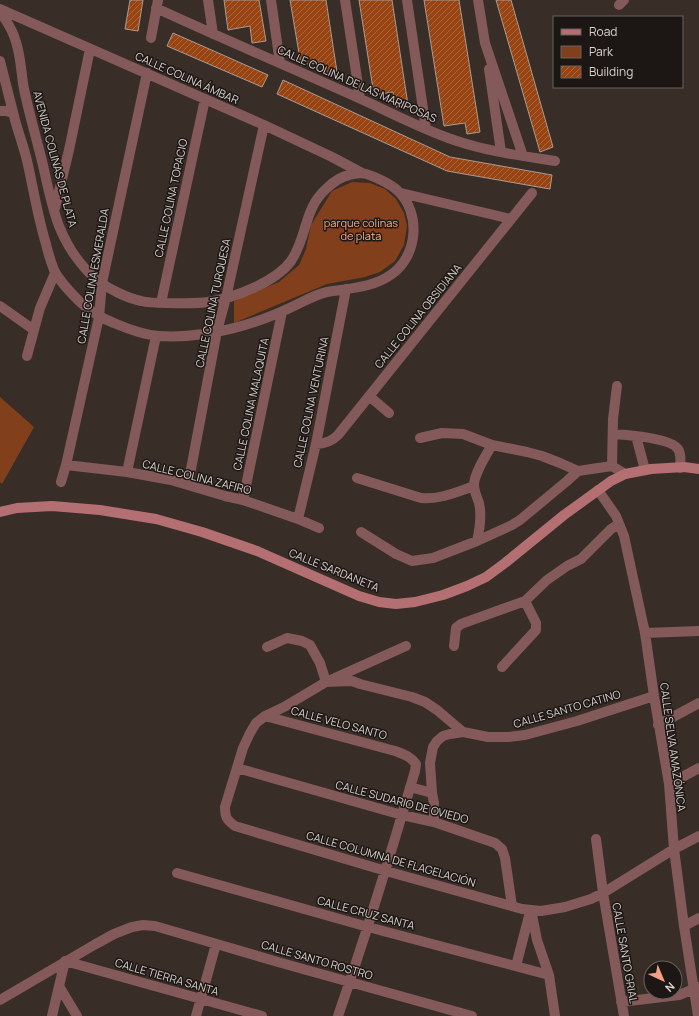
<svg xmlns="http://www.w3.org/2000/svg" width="699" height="1016" font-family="Manrope,sans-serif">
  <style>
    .park { fill: #823f1b }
    .building { fill: url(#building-hatch); stroke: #aa9c95 }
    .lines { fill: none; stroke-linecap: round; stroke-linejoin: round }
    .street { stroke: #84595a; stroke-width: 10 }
    .secondary { stroke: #b36f71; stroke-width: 10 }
    .labels { text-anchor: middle; stroke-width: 3; stroke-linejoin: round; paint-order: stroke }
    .street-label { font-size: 11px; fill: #dad3cf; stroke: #1c1614 }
    .park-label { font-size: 11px; fill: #f7b18f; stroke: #1c1614 }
  </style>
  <defs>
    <pattern id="building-hatch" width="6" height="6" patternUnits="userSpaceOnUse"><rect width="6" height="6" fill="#984412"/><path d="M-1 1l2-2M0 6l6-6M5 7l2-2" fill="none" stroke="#aa673f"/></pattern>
  </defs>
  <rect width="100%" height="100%" fill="#382d27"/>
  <path class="park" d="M 352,182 L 370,183 L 385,189 L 396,199 L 404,213 L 407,226 L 404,245 L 395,261 L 380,272 L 365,277 L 327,284 L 234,323 L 234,301 L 279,282 L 299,265 L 306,249 L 311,225 L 332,191 Z
    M 0,397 L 34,427 L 2,484 L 0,482 Z"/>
  <path class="building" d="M 130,0 L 143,0 L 138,31 L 125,29 Z
    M 224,0 L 259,0 L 266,41 L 252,43 L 250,26 L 228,30 Z
    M 290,0 L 326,0 L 337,72 L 324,74 L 322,62 L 301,65 Z
    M 359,0 L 392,0 L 408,105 L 396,107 L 393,92 L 374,95 Z
    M 424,0 L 459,0 L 480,132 L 467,134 L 465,123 L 444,126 Z
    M 496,0 L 511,0 L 553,147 L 540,152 Z
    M 173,33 L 268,75 L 262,87 L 167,46 Z
    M 283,80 L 450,157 L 552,175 L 550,189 L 447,171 L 277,94 Z"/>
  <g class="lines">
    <path class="street" d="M 208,0 L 213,34
      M 271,0 L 280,63
      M 345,0 L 360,98
      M 407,0 L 426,129
      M 478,0 L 485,43 L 523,156
      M 619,5 L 624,0
      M 156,8 C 221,38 287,66 352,95 C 386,110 419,128 454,140 C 485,151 522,156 555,161
      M 0,9 L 264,125 L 332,157 L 362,173
      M 0,12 C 7,21 13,31 16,42 C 21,57 21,73 24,89 C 29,113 36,137 42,161 C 47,182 51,205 59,226 C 67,246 81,267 98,281 C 109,289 127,298 141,301 C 149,303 158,303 167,303 C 181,303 195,304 208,302 C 234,298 276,282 291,261 C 307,238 304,208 326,189 C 332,183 340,177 349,175 C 363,171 368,174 381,180 C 387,183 393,186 398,191 C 421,213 418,255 392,274 C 373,288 349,288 327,292 C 318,294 310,298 302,302 C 259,324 208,339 159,336 C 144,335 128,329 114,323 C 101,318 90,311 80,302 C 70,292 60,282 54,270 C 51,262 48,253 46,244 C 38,218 34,192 28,165 C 25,150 19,135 15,120 C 10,100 5,80 0,61
      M 151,38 L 158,0
      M 489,69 L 501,152
      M 0,111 L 6,111 L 13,113
      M 401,193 L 511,219
      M 55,208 L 69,150 L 90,49
      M 161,303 L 205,99
      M 0,306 L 34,330
      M 27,356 L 34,330 L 40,308 L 55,273
      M 617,386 L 613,419 L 612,466 L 625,474
      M 369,396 L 389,413
      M 613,434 C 627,435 671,438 678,449 C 682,455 680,462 680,468
      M 636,436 L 645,470
      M 420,438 L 442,433 L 463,434 L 492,445 L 527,452 L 542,456 L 560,463 L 578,471
      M 316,444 C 325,444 332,441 338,435 L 532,193
      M 66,465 L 127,472 L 171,480 L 225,496 L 243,500 L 298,519 L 319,528
      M 127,472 L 156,336
      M 357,478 L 421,498 C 439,500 457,492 474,486
      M 61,482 L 66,465 L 99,317 L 102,283 L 147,73
      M 188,485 L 217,331 L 226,298 L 264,125
      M 598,490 L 616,516 L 624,536 L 645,633 L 654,696 L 669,784 L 674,849 L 684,926 L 698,1016
      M 243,500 L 282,312
      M 298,519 L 316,444 L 346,289
      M 361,532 L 396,554 L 412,561 L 433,558 L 477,541 L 512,525 L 520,520 L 567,481 L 578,471 L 612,466
      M 477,541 C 480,528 482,516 479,503 C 477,497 474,491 474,485 C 474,474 486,455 492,445
      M 645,633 L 699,631
      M 406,646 L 326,682 L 284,707 L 265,716 L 256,723 L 250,733 L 243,748 L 225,807 C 225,818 227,820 235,826 L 386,871 L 522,909 L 541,911 L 565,907 L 591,899 L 603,893 L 674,849 L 699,836
      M 454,646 L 456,628 L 461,624 L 525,601 L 547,580 L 567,566 L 581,559 L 611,529 L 619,524
      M 267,647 L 287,638 L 302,641 L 310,645 L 320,663 L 326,682 L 352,681 L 360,684 L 412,697 L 425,702 L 437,710 L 463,732
      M 502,667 L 536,630 L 536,623 L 525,601
      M 265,716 L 395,751 C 403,754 410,756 416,764 L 415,771 C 391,853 366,935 338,1016
      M 658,725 L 699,703
      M 237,768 L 402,815 L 434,822 L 495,843 L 502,849 L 505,858 L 512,906
      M 669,784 L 699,768
      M 410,787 L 432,793
      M 434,822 L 434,803 L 432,793 L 430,763 L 433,747 L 437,741 L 443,736 L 450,734 L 463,732 L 488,737 L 508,737 L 525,735 L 577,721 L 654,696
      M 596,839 L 603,893 L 624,1016
      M 177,873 L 368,927 L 549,975
      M 531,910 L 537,940 L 549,975 L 555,1016
      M 684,926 L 699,918
      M 65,961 L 262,1016
      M 516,966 L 530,912
      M 59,986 L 77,1016
      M 0,1000 L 94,945 L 114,934 L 132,927 L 143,925 L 155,926 L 285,964 L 472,1016
      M 621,1002 L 679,995 L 699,987
      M 52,1016 L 65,961
      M 196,1016 L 216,944"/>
    <path class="secondary" d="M 0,512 L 17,508 L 52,506 L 100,510 L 156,519 L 202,532 L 257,551 L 359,596 L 379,602 L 396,604 L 415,602 L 443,595 L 467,586 L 486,577 L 505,563 L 564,515 L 611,481 L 625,474 L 651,469 L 684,467 L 699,469"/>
  </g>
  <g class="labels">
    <g class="street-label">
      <text transform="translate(187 78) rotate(24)" y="4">CALLE COLINA ÁMBAR</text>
      <text transform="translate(357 84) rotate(24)" y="4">CALLE COLINA DE LAS MARIPOSAS</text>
      <text transform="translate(55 159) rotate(75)" y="4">AVENIDA COLINAS DE PLATA</text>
      <text transform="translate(171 198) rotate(-78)" y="4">CALLE COLINA TOPACIO</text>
      <text transform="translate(93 276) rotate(-80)" y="4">CALLE COLINA ESMERALDA</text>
      <text transform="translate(213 303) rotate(-78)" y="4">CALLE COLINA TURQUESA</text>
      <text transform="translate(418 316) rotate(-51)" y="4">CALLE COLINA OBSIDIANA</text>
      <text transform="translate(311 402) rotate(-78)" y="4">CALLE COLINA VENTURINA</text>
      <text transform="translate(251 404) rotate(-78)" y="4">CALLE COLINA MALAQUITA</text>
      <text transform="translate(197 477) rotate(14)" y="4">CALLE COLINA ZAFIRO</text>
      <text transform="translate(334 570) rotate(22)" y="4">CALLE SARDANETA</text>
      <text transform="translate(567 709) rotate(-16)" y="4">CALLE SANTO CATINO</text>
      <text transform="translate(339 723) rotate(15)" y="4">CALLE VELO SANTO</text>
      <text transform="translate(673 747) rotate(82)" y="4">CALLE SELVA AMAZÓNICA</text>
      <text transform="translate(402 802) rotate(15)" y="4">CALLE SUDARIO DE OVIEDO</text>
      <text transform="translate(391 859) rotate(16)" y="4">CALLE COLUMNA DE FLAGELACIÓN</text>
      <text transform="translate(366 913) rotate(15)" y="4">CALLE CRUZ SANTA</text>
      <text transform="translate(625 953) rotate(80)" y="4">CALLE SANTO GRIAL</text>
      <text transform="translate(317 960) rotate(16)" y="4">CALLE SANTO ROSTRO</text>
      <text transform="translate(167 977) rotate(16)" y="4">CALLE TIERRA SANTA</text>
    </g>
    <g class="park-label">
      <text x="361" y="227">parque colinas<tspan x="361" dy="13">de plata</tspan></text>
    </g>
  </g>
  <rect x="553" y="16" width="130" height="72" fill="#1c1614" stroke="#68625f"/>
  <rect x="561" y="29" width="20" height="6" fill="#b36f71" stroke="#68625f"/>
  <text x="589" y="36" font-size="12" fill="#dad3cf">Road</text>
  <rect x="561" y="46" width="20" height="12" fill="#823f1b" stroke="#68625f"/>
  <text x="589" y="56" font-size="12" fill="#dad3cf">Park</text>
  <rect x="561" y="66" width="20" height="12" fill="url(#building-hatch)" stroke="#68625f"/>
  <text x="589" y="76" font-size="12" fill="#dad3cf">Building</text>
  <g transform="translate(663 980) rotate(136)"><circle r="19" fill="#1c1614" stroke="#68625f"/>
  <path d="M0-3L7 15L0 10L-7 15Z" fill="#f39f86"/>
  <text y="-6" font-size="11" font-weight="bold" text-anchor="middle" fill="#dad3cf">N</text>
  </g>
</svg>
